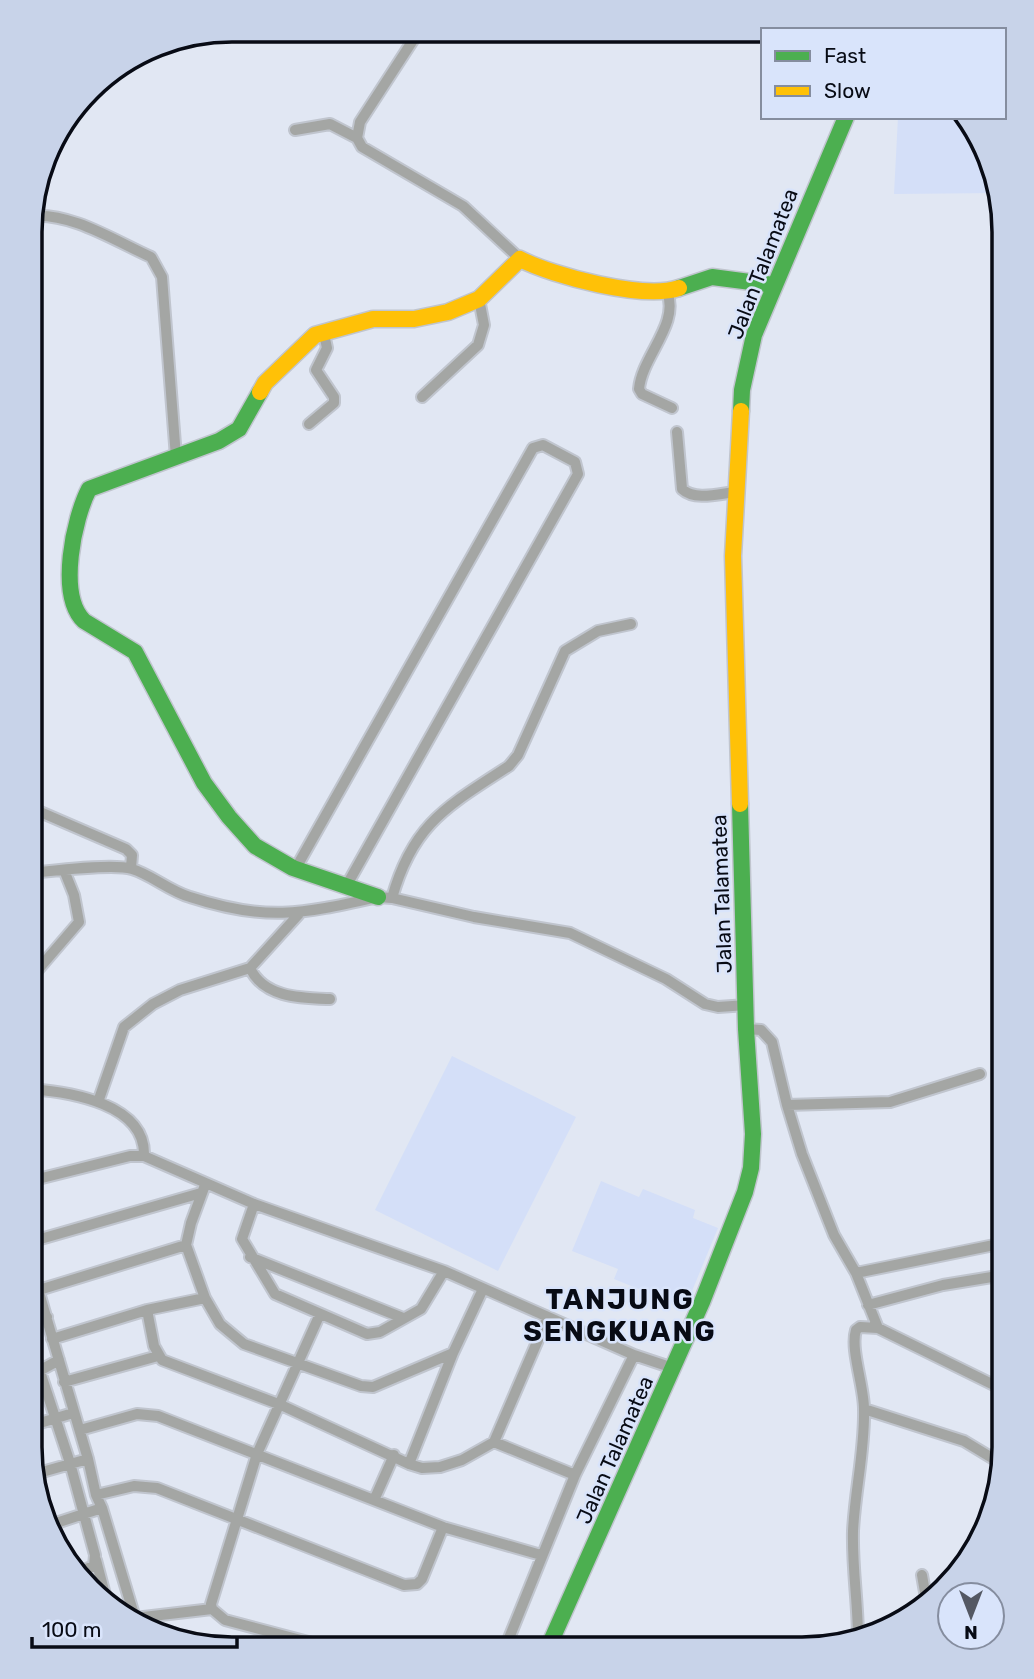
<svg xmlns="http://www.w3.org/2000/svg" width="1034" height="1679" font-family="Rubik,sans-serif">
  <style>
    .built { fill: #d4dff8 }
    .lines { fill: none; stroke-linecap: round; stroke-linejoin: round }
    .street-casing { stroke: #c0c5ce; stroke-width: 14 }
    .fast-casing { stroke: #c0c5ce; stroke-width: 19 }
    .slow-casing { stroke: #c0c5ce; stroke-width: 19 }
    .street { stroke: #a4a6a4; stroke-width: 10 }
    .fast { stroke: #4caf50; stroke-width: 16 }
    .slow { stroke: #ffc107; stroke-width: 16 }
    .labels { text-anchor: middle; stroke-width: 5; stroke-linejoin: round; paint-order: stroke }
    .street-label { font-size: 21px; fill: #080b15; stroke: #d9e4fb }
    .district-label { font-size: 28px; font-weight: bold; letter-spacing: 2px; fill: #080b15; stroke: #d9e4fb }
    .rim { fill: none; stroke: #080b15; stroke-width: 3.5 }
  </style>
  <rect width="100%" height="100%" fill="#e1e7f3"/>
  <path class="built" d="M 898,117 L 962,117 L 989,155 L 997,193 L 894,194 Z
    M 452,1056 L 576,1117 L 498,1271 L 375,1210 Z
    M 601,1181 L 639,1197 L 643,1189 L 695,1210 L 693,1218 L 718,1228 L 685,1308 L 614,1279 L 618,1269 L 572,1251 Z"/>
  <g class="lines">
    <defs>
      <path id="street" d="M 419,31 L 360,122 L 357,138 L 362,147 L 463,206 L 520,259
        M 295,130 L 330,124 L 357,138
        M 31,216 C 71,212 115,241 151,257 L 162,277 L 176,457
        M 667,292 C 680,324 642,356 639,389 L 642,394 L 672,408
        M 422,397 L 478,345 L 484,325 L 479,299
        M 309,424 L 334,403 L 334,397 L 316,370 L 327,348 L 324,334
        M 677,432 L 682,489 C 695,501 718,494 735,492
        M 31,808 L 126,849 L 132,855 L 131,868
        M 296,868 L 533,448 L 543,445 L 575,462 L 578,474 L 348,883
        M 31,873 C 53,871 113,863 132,869 C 152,875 169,891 190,897 C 267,922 301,914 378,897 L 392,898 L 474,917 L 570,933 L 666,979 L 705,1004 L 718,1007 L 747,1005
        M 392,898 C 413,823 448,806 509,766 L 518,755 L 565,651 L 598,631 L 631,624
        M 250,968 C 264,998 301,998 330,999
        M 30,979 L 79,922 L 74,895 L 64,870
        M 746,1029 L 761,1030 L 772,1042 L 787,1105
        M 30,1089 C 71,1092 146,1104 144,1156
        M 98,1102 L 124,1027 L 153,1004 L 180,990 L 250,968 L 299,914
        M 30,1181 L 130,1156 L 144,1156 L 254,1204 L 444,1271 L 634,1355
        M 205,1185 L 191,1223 L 186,1245 L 205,1298 L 220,1324 L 244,1344 L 361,1386 L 373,1387 L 453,1353 L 482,1291
        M 254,1204 L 242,1239 L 275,1294 L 367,1334 L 380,1332 L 421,1309 L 444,1271
        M 30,1242 L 201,1193
        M 250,1257 L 403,1318
        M 30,1262 L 88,1459 L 96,1495 L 102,1508 L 135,1618
        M 856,1273 L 1004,1243
        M 39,1290 L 186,1245
        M 868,1305 L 943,1285 L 1004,1275
        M 147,1310 L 154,1346 L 162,1360 L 281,1405 L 409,1464 L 422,1468 L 440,1467 L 462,1460 L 494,1442 L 547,1319
        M 320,1314 L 257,1454 L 211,1604 L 212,1609 L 225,1620 L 331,1648
        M 30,1324 L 47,1317
        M 878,1328 L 856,1273 L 834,1235 L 802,1154 L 787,1105 L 890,1102 L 980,1074
        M 52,1339 L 147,1310 L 205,1298
        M 30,1341 L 70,1463 L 95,1555 L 94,1566 L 81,1571
        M 30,1376 L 59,1360
        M 64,1382 L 158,1356
        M 864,1409 L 964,1441 L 1002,1464
        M 30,1426 L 73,1413
        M 80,1430 L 137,1414 L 158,1416 L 443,1527 L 541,1555
        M 494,1442 L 575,1475
        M 409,1464 L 453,1353
        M 35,1474 L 88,1459
        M 96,1495 L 134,1486 L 157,1488 L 404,1585 L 417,1584 L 422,1579 L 443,1527
        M 375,1498 L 394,1455
        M 47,1526 L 102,1508
        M 96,1560 L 108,1606
        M 922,1575 L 926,1598
        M 135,1618 L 212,1609
        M 858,1638 C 858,1603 852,1567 853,1531 C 855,1490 865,1450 864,1409 C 864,1386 850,1349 856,1330 L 860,1327 L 878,1328 L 1004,1390
        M 505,1648 L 575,1475 L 634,1355 L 673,1368"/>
      <path id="fast" d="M 679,288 L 712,277 L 774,285
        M 260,392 L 239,429 L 219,441 L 89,489 C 74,518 57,595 84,621 L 135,652 L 204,783 L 229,817 L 255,846 L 293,868 L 378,897
        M 741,411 L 742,390 L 754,335 L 846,117
        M 548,1648 L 702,1302 L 745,1192 L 751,1168 L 753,1134 L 746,1029 L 740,804"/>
      <path id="slow" d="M 260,392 L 265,383 L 315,335 L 373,319 L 414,319 L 448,312 L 479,299 L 520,259 C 553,276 644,300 679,288
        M 740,804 L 733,556 L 741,411"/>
    </defs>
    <use href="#street" class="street-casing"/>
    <use href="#fast" class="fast-casing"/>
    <use href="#slow" class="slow-casing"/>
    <use href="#street" class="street"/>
    <use href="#fast" class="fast"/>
    <use href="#slow" class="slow"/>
  </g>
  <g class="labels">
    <g class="street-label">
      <text transform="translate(763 264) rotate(-69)" y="7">Jalan Talamatea</text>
      <text transform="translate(722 894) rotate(-92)" y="7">Jalan Talamatea</text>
      <text transform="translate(615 1450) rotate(-66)" y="7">Jalan Talamatea</text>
    </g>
    <g class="district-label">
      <text x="620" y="1309">TANJUNG<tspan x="620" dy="32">SENGKUANG</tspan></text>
    </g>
  </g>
  <path d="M0 0H1034V1679H0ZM232 42H802A190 190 0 0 1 992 232V1447A190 190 0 0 1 802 1637H232A190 190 0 0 1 42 1447V232A190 190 0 0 1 232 42Z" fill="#c8d3e9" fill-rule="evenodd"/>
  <path class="rim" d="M232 42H802A190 190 0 0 1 992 232V1447A190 190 0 0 1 802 1637H232A190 190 0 0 1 42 1447V232A190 190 0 0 1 232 42Z"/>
  <rect x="761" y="28" width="245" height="91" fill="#d9e4fb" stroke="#858d9f" stroke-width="2"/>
  <rect x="775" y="51" width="35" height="10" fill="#4caf50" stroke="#858d9f" stroke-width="2"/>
  <text x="824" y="63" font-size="21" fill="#080b15">Fast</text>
  <rect x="775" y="86" width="35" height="10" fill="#ffc107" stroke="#858d9f" stroke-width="2"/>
  <text x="824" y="98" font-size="21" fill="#080b15">Slow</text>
  <g transform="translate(971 1616) rotate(180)"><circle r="33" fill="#d9e4fb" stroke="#858d9f" stroke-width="2"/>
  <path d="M0-5L12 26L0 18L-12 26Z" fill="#545863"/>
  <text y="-10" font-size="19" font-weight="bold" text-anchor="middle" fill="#080b15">N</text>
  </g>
  <path d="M32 1637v10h205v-10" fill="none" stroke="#080b15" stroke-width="3.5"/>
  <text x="42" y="1637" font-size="21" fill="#080b15" stroke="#d9e4fb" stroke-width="5" paint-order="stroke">100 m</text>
</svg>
